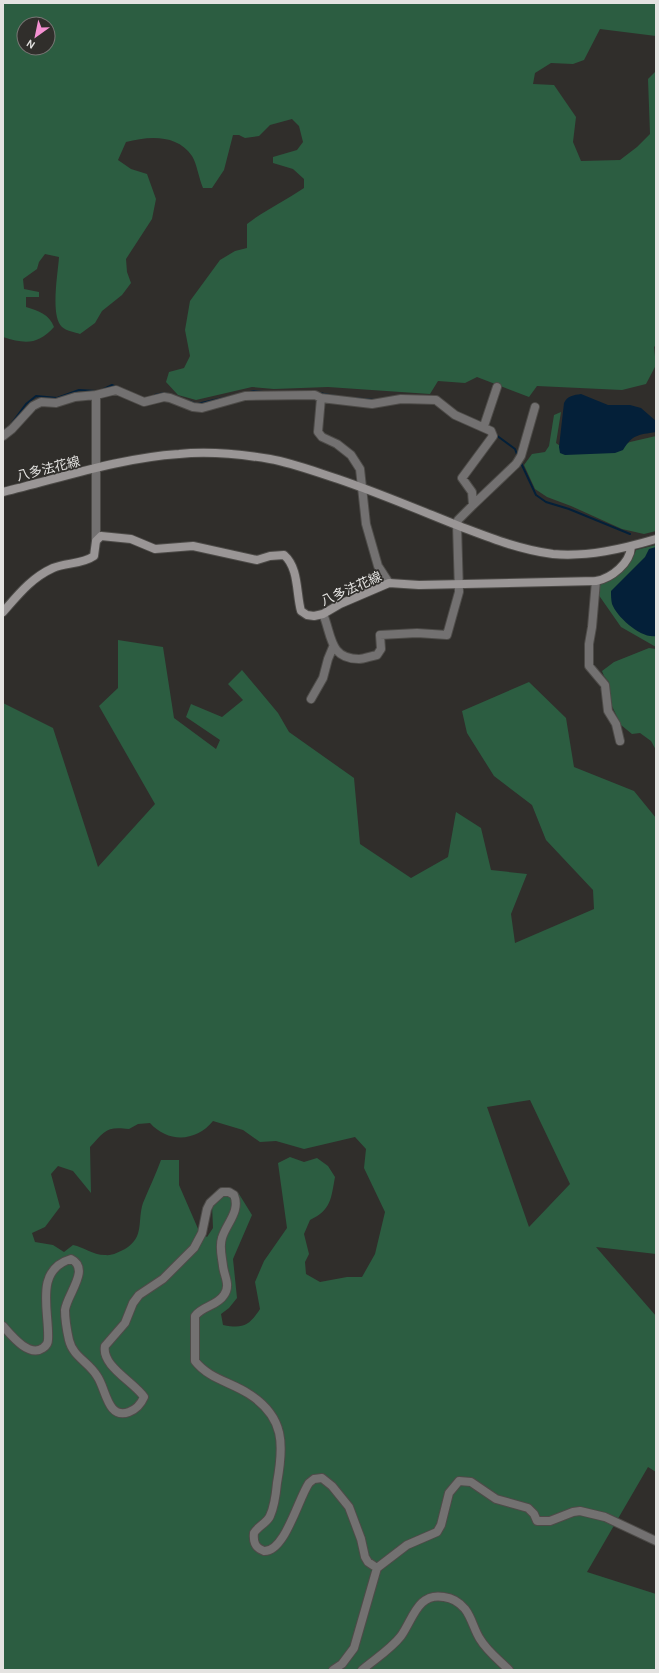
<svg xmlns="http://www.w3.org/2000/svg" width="659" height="1673" font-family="Karla,'Noto Sans JP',sans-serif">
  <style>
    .green { fill: #2c5d41; fill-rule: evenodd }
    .water { fill: #042039 }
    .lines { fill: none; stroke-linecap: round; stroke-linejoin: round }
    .stream { stroke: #042039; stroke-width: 2 }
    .street-casing { stroke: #4d4b48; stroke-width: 10 }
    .secondary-casing { stroke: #4d4b48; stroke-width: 10 }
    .street { stroke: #737171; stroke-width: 8 }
    .secondary { stroke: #9a9696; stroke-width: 8 }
    .labels { text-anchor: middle; stroke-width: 3.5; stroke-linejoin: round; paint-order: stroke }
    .street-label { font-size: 13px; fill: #e4e3e1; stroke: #302e2b }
  </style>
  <rect width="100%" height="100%" fill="#302e2b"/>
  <path class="green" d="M 3,3 L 656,3 L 656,36 L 600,29 L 584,60 L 573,64 L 551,63 L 535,73 L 533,84 L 554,85 L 576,117 L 573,142 L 581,161 L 620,160 L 637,147 L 650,134 L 648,79 L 656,71 L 656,345 L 654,347 L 656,365 L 646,384 L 622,390 L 537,386 L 529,397 L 477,377 L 465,383 L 438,381 L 430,394 L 328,387 L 274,389 L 252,387 L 196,400 L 178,395 L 166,382 L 169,372 L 184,368 L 190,356 L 185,330 L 190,301 L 220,260 L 235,251 L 247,248 L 247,224 C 265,210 285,201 304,188 L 304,179 L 293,169 L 273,163 L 273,157 L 297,150 L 303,142 L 299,126 L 292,119 L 270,125 L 259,136 L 245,138 L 239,135 L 233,135 L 224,170 L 212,188 L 203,188 C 199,179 197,164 192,156 C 177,134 149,136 126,142 L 118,160 L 131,169 L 147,174 L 156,199 L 152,219 L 126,259 L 127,272 L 131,283 L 122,295 L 102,311 L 95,323 L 80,334 C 75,332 66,331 62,327 C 50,316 58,273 59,257 L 45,254 L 39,262 L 37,269 L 23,279 L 24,289 L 39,292 L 39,297 L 26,297 L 26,307 C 39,311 49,314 54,327 C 38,345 25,344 3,337 ZM 24,24 L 48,24 L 48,48 L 24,48 Z
    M 561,412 L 556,443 L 567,451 L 614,449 L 630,442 L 656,436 L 656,531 L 644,534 L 622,529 L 571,506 L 547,497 L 535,489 L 524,465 L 532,454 L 545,452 L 549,446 L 554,415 Z
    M 656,545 L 656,647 L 621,627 L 598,594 L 598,585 C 612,575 631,567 636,550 Z
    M 118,640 L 163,647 L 174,718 L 216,749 L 220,740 L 186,717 L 191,704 L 222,717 L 243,700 L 228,684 L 242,670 L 278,713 L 289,732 L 354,778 L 360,844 L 411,878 L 448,857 L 456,812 L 481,828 L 491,870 L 527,874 L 511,914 L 515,943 L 594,909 L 593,890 L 546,840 L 532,805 L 494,776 L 467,733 L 462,711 L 529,682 L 566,718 L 574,767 L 634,791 L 656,818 L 656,1254 L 596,1247 L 656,1316 L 656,1472 L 648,1467 L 587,1572 L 656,1594 L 656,1670 L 3,1670 L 3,703 L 53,728 L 98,867 L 155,804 L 99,706 L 118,688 ZM 530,1100 L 570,1184 L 529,1227 L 487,1107 ZM 213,1121 L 243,1130 L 260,1142 L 276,1141 L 304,1149 L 355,1137 L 366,1149 L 364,1168 L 385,1212 L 375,1254 L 362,1277 L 347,1277 L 320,1282 L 306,1274 L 305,1262 L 309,1254 L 304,1234 L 310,1220 C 331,1210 331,1199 335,1177 L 328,1166 L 317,1158 L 304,1162 L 290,1157 L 278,1163 L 287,1228 L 264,1261 L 255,1282 L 260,1309 C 249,1326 243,1329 223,1325 L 221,1314 L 229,1308 L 237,1298 L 233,1259 L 252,1215 L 239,1194 L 228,1190 L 212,1204 L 213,1228 L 207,1237 L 199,1231 L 179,1185 L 179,1160 L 161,1160 C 156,1174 149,1188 143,1203 C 137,1221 145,1237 125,1249 C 119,1252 112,1256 105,1255 C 92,1255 84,1247 73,1245 L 64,1252 L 53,1245 L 35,1242 L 32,1233 L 45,1227 L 60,1207 L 51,1174 L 58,1166 L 73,1171 L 91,1193 L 90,1147 C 105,1131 106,1126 129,1129 L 138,1124 L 150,1123 C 168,1143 196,1142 213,1121 Z
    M 649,648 L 656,649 L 656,750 L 651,741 L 640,733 L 632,734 L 621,725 L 611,704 L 609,682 L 604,676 L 602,671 L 614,662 Z"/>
  <path class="water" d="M 581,394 L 608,405 L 630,405 L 641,408 L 656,421 L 656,432 C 638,435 633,434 623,450 L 615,453 L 565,455 L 560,453 L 559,447 L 564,403 C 567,396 574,395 581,394 Z
    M 656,547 L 656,636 C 641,639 617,617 612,604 C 611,600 611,595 611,591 L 645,557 L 649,549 Z"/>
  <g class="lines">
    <path class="stream" d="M 102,390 L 112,385 L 116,387
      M 319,393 L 335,396
      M 155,395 L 164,393 L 168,394
      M 353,398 L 375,400
      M 189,401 L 197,404 L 254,391 L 263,392
      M 12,423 L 26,404 L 36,396 L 57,398 L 79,390 L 96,391
      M 496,435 L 515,449 L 518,457
      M 521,463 L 536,495 L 546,502 L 569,509 L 630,534"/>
    <defs>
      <path id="street" d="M 321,398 L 372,404 L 401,399 L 436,400 L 455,415 L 491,431 L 493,436 L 462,478 L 472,492 L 473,505 L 458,520 L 457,525 L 459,592 L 447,635 L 417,633 L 380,635 L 381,649 L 377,655 C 371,656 364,659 359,659 C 329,659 332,635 323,614
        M 484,426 L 497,387
        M 3,436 L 12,429 L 33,406 L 41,402 L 56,403 L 75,397 L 96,395
        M 473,505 L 516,464 L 521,456 L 535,407
        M 96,541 L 96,395 L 116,390 L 144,402 L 164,397 L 170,398 L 193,407 L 202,408 L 245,396 L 315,395 L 321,398 L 318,432 L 322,437 L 337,444 L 351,455 L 360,469 L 366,524 L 378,566 L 389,583
        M 596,581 L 592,627 L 589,644 L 589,666 L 605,685 L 608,711 L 616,724 L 620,741
        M 311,699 L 323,678 L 328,659 L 333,647
        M 3,1326 C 11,1335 29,1358 43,1348 C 46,1346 48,1343 48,1340 C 50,1313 33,1270 71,1259 C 91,1269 67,1294 65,1310 C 65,1320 67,1331 69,1340 C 73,1357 89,1362 97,1376 C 106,1388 107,1420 129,1412 C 137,1409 141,1404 144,1397 C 134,1382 101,1366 105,1346 L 125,1323 L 133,1303 L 139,1295 L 163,1279 L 194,1248 L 202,1233 L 207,1209 L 210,1203 L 222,1192 L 229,1192 L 234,1195 C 241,1211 226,1224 222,1238 C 219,1247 222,1257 223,1266 C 224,1276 231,1285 224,1295 C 217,1306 202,1306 195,1316 L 195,1361 C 209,1379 231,1382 249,1394 C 285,1417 284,1445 277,1483 C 276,1494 275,1505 270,1516 C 267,1523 258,1526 254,1533 C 253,1542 255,1548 264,1551 C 285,1552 298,1499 309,1483 L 314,1479 L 322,1478 L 332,1486 L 349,1507 L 361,1539 L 365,1557 L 368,1562 L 377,1568 L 354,1648 L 342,1664 L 333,1670
        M 377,1568 L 407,1545 L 437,1532 L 441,1525 L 449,1493 L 459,1481 L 471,1482 L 496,1499 L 528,1508 L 534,1514 L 537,1521 L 550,1521 L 573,1512 L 580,1511 L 605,1517 L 656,1541
        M 362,1670 C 375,1659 391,1649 401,1636 C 413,1619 418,1592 444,1597 C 452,1598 460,1603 465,1609 C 472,1618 474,1630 480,1639 C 487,1651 499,1660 509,1670"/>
      <path id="secondary" d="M 3,492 C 61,478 119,458 179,454 C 209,451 240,454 270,459 C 293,463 316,472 338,479 C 379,493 419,510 459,526 C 488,537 520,550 553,554 C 588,557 622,549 656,539
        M 3,612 C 18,595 31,578 53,568 C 66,562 81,565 94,556 L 96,541 L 101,536 L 131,539 L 155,549 L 193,546 L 257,560 L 270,556 L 284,555 C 299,568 296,593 301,611 L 307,615 L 314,616 L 323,614 L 340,604 L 389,583 L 419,585 L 596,581 C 612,578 630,563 631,547"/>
    </defs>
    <use href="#street" class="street-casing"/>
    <use href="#secondary" class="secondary-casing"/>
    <use href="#street" class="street"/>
    <use href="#secondary" class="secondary"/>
  </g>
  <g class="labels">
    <g class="street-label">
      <text transform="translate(48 468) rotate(-14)" y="5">八多法花線</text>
      <text transform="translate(351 588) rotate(-24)" y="5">八多法花線</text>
    </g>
  </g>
  <rect width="659" height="1673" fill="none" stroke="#e4e3e1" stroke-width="8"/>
  <g transform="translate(36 36) rotate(213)"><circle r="19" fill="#302e2b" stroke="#787674"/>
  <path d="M0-3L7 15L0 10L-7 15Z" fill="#f591d2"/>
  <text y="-6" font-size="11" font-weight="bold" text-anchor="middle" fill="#e4e3e1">N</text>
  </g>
</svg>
